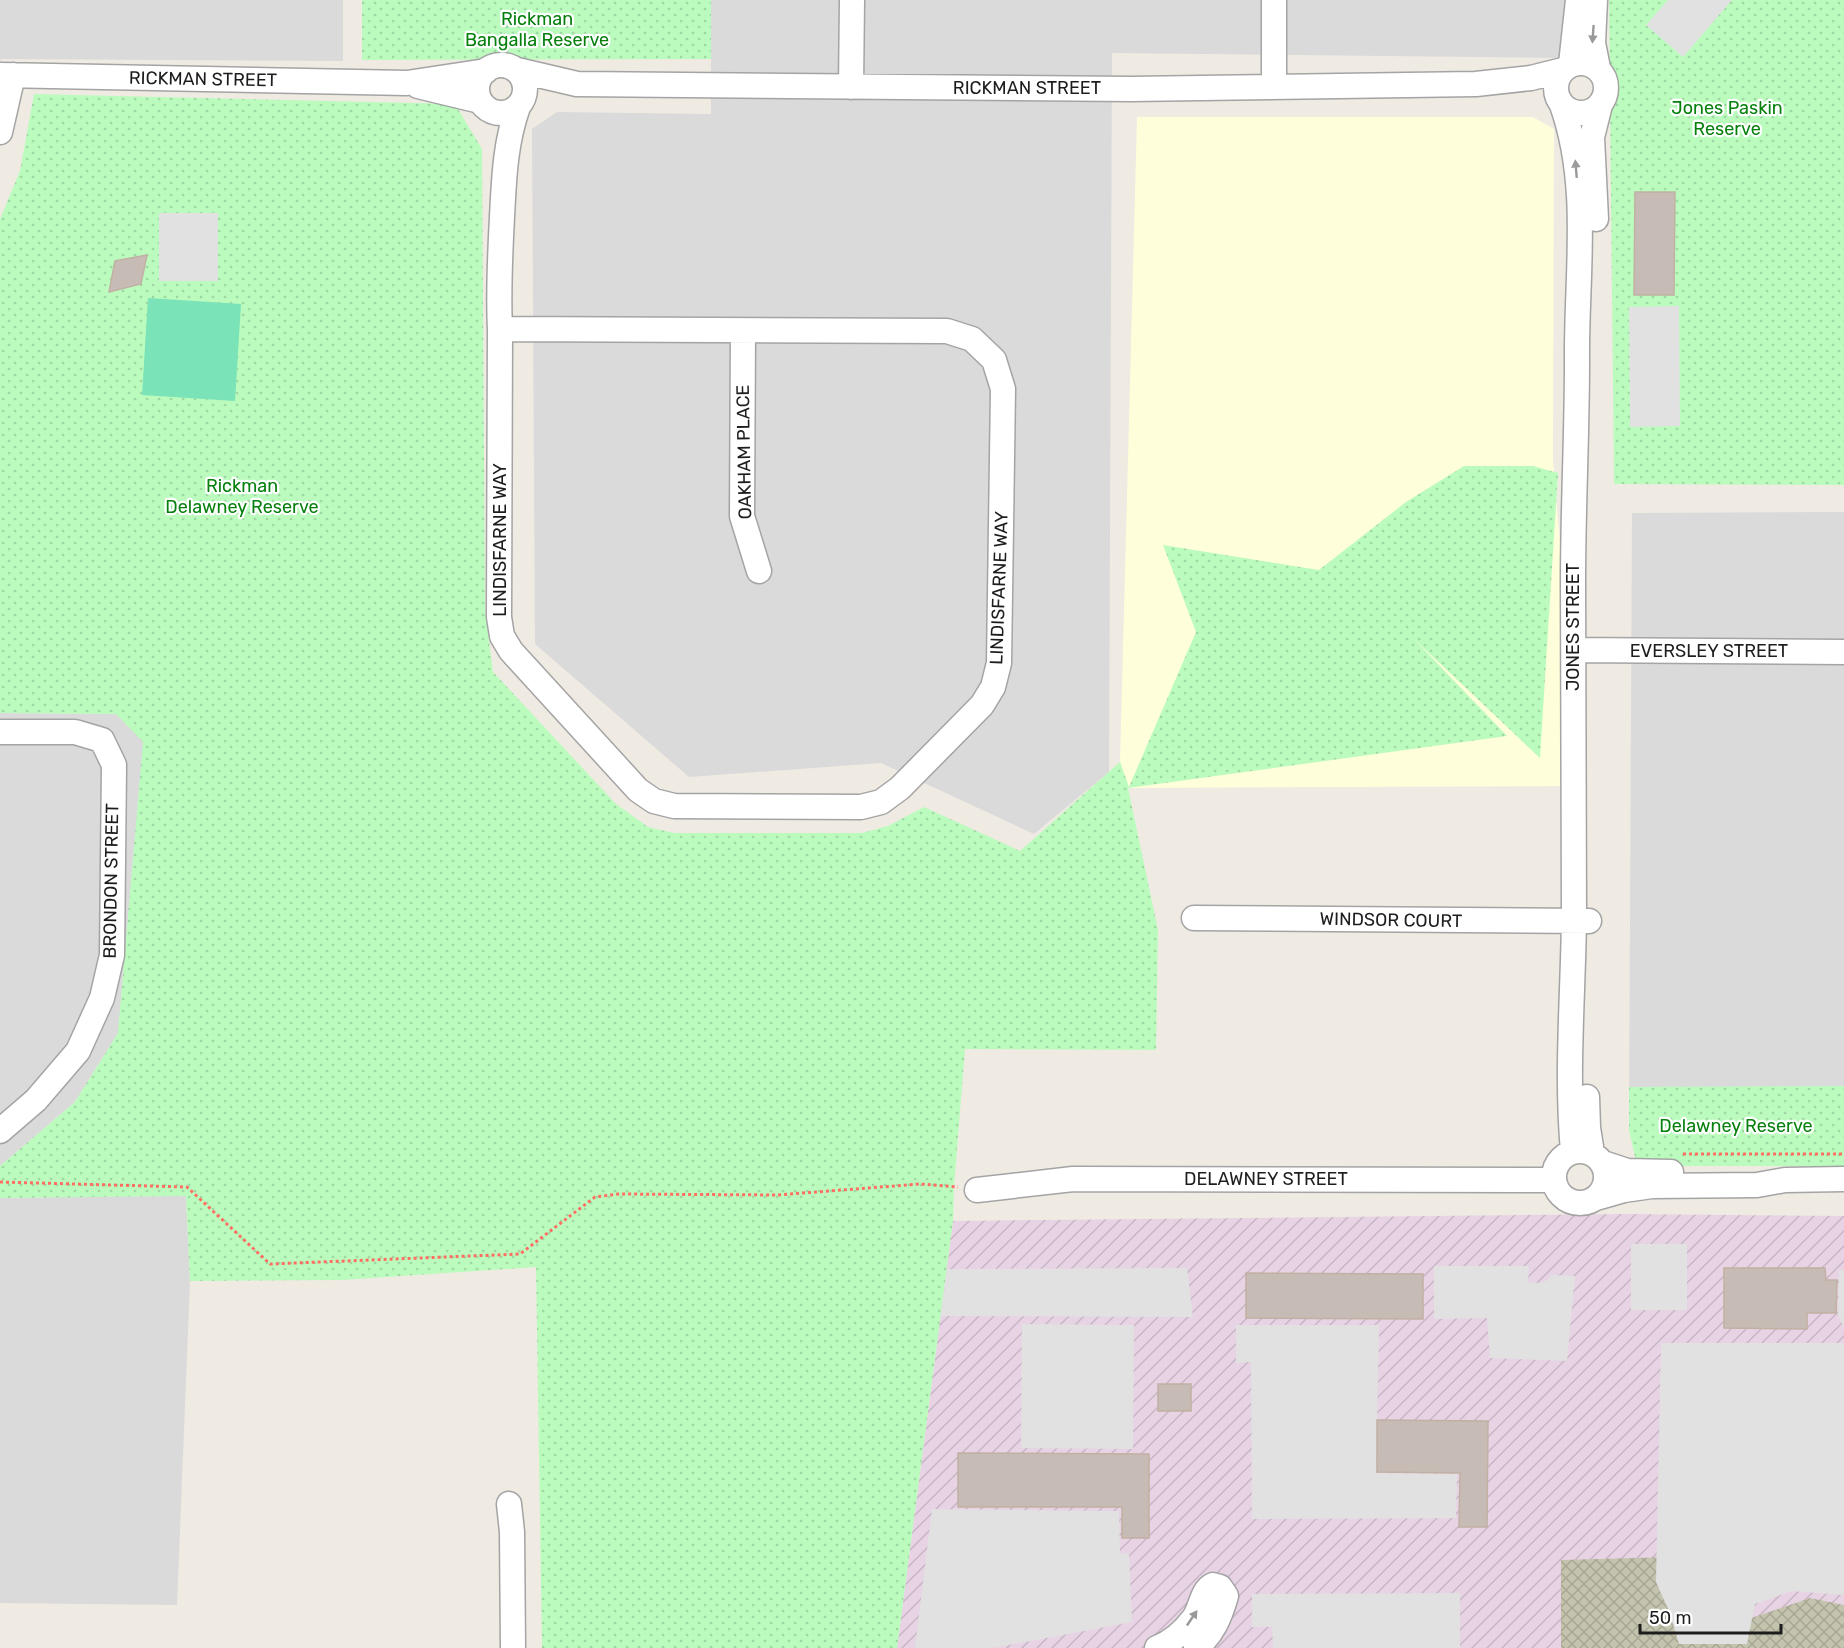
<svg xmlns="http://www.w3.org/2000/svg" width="1844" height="1648" font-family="Rubik,sans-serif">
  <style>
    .residential { fill: #dbdada }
    .industrial { fill: url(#industrial-furrows) }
    .education { fill: #fffeda }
    .construction { fill: url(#construction-cross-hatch) }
    .park { fill: url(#park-dots) }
    .pitch { fill: #7ae3b8 }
    .parking { fill: #e1e1e1 }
    .building { fill: #c7bcb5; stroke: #c1b0a3; stroke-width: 1.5 }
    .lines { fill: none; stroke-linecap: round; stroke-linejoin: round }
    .minor-casing { stroke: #a4a4a4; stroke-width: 27 }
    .path { stroke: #ff6e62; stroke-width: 3; stroke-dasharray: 3 3; stroke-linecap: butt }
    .minor { stroke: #fff; stroke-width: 24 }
    .oneway { fill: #999 }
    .labels { text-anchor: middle; stroke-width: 4.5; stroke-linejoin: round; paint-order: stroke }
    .park-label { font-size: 18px; fill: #05800c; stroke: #fff }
    .street-label { font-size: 18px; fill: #1d1d1d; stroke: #fff }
  </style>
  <defs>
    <pattern id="industrial-furrows" width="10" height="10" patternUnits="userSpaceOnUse" patternTransform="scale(1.5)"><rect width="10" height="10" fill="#e8d3e5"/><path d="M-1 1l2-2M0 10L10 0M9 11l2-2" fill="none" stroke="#c7b5c4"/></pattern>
    <pattern id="construction-cross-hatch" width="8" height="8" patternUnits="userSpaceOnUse" patternTransform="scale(1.5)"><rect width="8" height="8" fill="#c4c3ad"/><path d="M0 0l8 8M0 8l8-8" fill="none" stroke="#a8a794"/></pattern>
    <pattern id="park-dots" width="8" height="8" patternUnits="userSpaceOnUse" patternTransform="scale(1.5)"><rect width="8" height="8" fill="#bbfcbe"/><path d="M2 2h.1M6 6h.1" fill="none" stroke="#a0d8a3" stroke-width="1.8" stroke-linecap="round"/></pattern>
  </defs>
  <rect width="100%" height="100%" fill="#efeae2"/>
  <path class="residential" d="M 0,0 L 343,0 L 343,61 L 1,59 L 0,62 Z
    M 711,0 L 1567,0 L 1567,58 L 1112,53 L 1109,772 L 1034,834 L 881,763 L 689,777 L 535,644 L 532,129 L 557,112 L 711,114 Z
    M 1844,512 L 1844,1129 L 1629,1130 L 1632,513 Z
    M 0,713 L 116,714 L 143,741 L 143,950 L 118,1033 L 75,1102 L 0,1166 Z
    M 186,1195 L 190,1281 L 177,1605 L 0,1603 L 0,1198 Z"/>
  <path class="industrial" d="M 1626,1214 L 1844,1216 L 1844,1648 L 897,1648 L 953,1221 Z"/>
  <path class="education" d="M 1137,117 L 1533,117 L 1554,129 L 1553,460 L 1580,786 L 1128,788 L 1120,762 Z"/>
  <path class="construction" d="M 1673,1557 L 1728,1626 L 1810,1598 L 1844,1605 L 1844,1648 L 1561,1648 L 1561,1560 Z"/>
  <path class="park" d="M 362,0 L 711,0 L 711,59 L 362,60 Z
    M 1609,0 L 1844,0 L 1844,485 L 1614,484 Z
    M 34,94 L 455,104 L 482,149 L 485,611 L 493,672 L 616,804 L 648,827 L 674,833 L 862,833 L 888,826 L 924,807 L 1020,851 L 1120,762 L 1129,787 L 1196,632 L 1163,545 L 1319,570 L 1406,502 L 1464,466 L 1533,466 L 1558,473 L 1540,758 L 1414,639 L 1507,736 L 1128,788 L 1158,930 L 1156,1050 L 965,1049 L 954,1187 L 953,1221 L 897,1648 L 542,1648 L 536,1267 L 342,1280 L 190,1281 L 186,1196 L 0,1198 L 0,1166 L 75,1102 L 118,1033 L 143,742 L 116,714 L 0,713 L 0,219 L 20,171 Z
    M 1844,1086 L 1844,1166 L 1637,1166 L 1629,1130 L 1629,1087 Z"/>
  <path class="pitch" d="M 148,298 L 241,304 L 235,401 L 142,395 Z"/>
  <path class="parking" d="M 1668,0 L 1732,0 L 1683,57 L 1646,25 Z
    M 159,213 L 218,213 L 218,281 L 159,281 Z
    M 1679,306 L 1680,426 L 1630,427 L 1629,307 Z
    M 1631,1244 L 1687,1244 L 1687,1310 L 1631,1310 Z
    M 1434,1266 L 1529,1266 L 1528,1282 L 1540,1283 L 1548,1280 L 1551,1275 L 1575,1276 L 1567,1361 L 1490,1358 L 1487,1318 L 1434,1319 Z
    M 1187,1268 L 1193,1317 L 941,1316 L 947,1269 Z
    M 1839,1270 L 1844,1270 L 1844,1327 L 1838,1315 Z
    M 1022,1324 L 1134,1325 L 1133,1449 L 1021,1448 Z
    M 1236,1325 L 1379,1325 L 1376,1473 L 1457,1474 L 1456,1518 L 1252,1519 L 1251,1362 L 1236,1363 Z
    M 1661,1343 L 1844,1343 L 1844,1595 L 1791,1591 L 1755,1604 L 1747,1644 L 1679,1644 L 1669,1611 L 1656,1582 Z
    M 932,1509 L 1119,1511 L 1120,1553 L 1129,1554 L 1132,1622 L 993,1648 L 915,1648 Z
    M 1460,1593 L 1460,1648 L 1273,1648 L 1272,1627 L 1252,1627 L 1252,1594 Z"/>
  <path class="building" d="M 1635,192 L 1675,192 L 1674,295 L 1634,295 Z
    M 147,255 L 141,284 L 109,292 L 115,261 Z
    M 1724,1268 L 1825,1268 L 1826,1280 L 1837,1280 L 1836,1313 L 1807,1313 L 1807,1329 L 1724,1328 Z
    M 1246,1273 L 1423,1274 L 1423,1319 L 1246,1318 Z
    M 1158,1384 L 1191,1384 L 1191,1411 L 1158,1411 Z
    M 1377,1420 L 1488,1421 L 1487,1527 L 1459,1527 L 1460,1473 L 1377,1472 Z
    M 958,1453 L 1149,1454 L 1149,1538 L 1122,1538 L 1122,1507 L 958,1507 Z"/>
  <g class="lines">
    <defs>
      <path id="minor" d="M 1595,0 L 1593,43 L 1598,68
        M1556 88a25 25 0 1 1 50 0a25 25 0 1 1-50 0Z
        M 1571,64 L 1578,0
        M477 89a24 24 0 1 1 48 0a24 24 0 1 1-48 0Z
        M 517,70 L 577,84 L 1131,89 L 1476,84 L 1531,78 L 1563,70
        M 0,75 L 407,83 L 486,71
        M 418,86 L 480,101
        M 851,87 L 852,0
        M 1274,87 L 1274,0
        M 1562,105 C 1591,187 1576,275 1577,361 C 1577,435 1573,508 1573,582 C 1573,694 1574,807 1574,919 C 1573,996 1566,1075 1573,1151
        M 0,132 L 13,75
        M 1596,219 L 1592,137 L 1600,105
        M 500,329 L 947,331 L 972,339 L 994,360 L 1003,389 L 999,663 L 993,687 L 982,705 L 900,788 L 881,802 L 861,807 L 674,806 L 654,801 L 638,790 L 511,651 L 502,636 L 499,617 L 500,329 C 498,291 500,255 502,217 C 504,179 505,143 518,107
        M 743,331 L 742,516 L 759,571
        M 1574,650 L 1844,652
        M 0,732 L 75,732 L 102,740 L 114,765 L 112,955 L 102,998 L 78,1051 L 36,1100 L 0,1131
        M 1194,918 L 1589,921
        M 1587,1097 L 1588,1128 L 1592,1153
        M1554 1177a26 26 0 1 1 52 0a26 26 0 1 1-52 0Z
        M 1603,1163 L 1627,1171 L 1671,1172
        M 977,1190 L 1073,1179 L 1554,1180
        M 1596,1198 L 1624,1190 L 1652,1186 L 1757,1185 L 1785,1180 L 1844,1179
        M 509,1504 L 512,1532 L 513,1648
        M 1157,1648 C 1172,1642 1185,1630 1194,1618 C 1201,1608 1202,1590 1213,1585 L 1220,1587 L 1226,1596 C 1220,1617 1213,1634 1196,1648"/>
    </defs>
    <use href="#minor" class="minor-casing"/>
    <path class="path" d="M 1683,1154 L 1844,1154
      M 0,1182 L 187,1187 L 270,1264 L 520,1254 L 595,1197 L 619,1194 L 777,1195 L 920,1184 L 958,1187"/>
    <use href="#minor" class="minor"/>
  </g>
  <defs><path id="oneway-solid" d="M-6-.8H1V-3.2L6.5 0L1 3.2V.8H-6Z" transform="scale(1.5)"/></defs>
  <g class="oneway">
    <use href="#oneway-solid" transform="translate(1593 34) rotate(94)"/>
    <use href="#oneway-solid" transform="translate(1576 169) rotate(-95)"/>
    <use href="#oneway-solid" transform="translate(1192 1618) rotate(-56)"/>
  </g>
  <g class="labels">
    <g class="park-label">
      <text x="537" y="25">Rickman<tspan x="537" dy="21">Bangalla Reserve</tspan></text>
      <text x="1727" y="114">Jones Paskin<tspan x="1727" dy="21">Reserve</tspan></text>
      <text x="242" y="492">Rickman<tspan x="242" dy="21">Delawney Reserve</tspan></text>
      <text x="1736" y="1132">Delawney Reserve</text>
    </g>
    <g class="street-label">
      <text transform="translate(203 79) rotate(1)" y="6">RICKMAN STREET</text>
      <text x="1027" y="94">RICKMAN STREET</text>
      <text transform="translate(744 452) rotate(-91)" y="6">OAKHAM PLACE</text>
      <text transform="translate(500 540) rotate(-90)" y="6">LINDISFARNE WAY</text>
      <text transform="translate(999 588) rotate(-88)" y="6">LINDISFARNE WAY</text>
      <text transform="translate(1573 627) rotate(-90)" y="6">JONES STREET</text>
      <text x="1709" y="657">EVERSLEY STREET</text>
      <text transform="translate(111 881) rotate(-89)" y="6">BRONDON STREET</text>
      <text transform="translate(1391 920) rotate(1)" y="6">WINDSOR COURT</text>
      <text x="1266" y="1185">DELAWNEY STREET</text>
    </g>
  </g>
  <path d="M1640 1624v9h141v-9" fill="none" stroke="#1d1d1d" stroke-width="3"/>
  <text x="1649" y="1624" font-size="18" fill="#1d1d1d" stroke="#ffffff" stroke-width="4.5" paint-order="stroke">50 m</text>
</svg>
